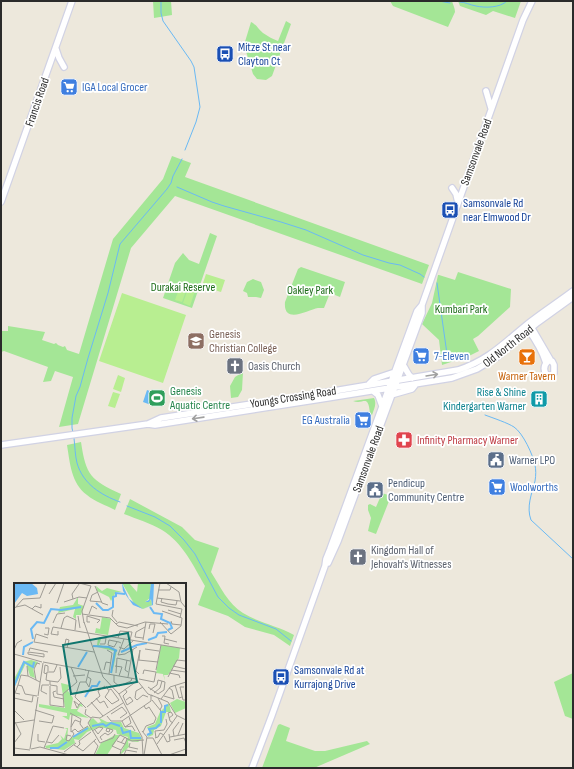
<svg xmlns="http://www.w3.org/2000/svg" width="574" height="769" font-family="'Sofia Sans Condensed',sans-serif">
  <style>
    .green { fill: #a4e696 }
    .pitch { fill: #b8ee91 }
    .water { fill: #6ab9f4 }
    .lines { fill: none; stroke-linecap: round; stroke-linejoin: round }
    .stream { stroke: #6ab9f4; stroke-width: 1 }
    .secondary-casing { stroke: #d1d2e4; stroke-width: 8 }
    .secondary { stroke: #fff; stroke-width: 5.5 }
    .oneway { stroke: #a0a0a0 }
    .labels { text-anchor: middle; stroke-width: 3.5; stroke-linejoin: round; paint-order: stroke }
    .transit-label { font-size: 12px; fill: #164399; stroke: #fff; text-anchor: start }
    .shop-label { font-size: 12px; fill: #366cbe; stroke: #fff; text-anchor: start }
    .street-label { font-size: 12px; fill: #2b2b2b; stroke: #fff }
    .park-label { font-size: 12px; fill: #1b6b17; stroke: #fff }
    .education-label { font-size: 12px; fill: #785e54; stroke: #fff; text-anchor: start }
    .worship-label { font-size: 12px; fill: #5b616d; stroke: #fff; text-anchor: start }
    .food-label { font-size: 12px; fill: #c56008; stroke: #fff }
    .leisure-label { font-size: 12px; fill: #27864d; stroke: #fff; text-anchor: start }
    .culture-label { font-size: 12px; fill: #0d838f; stroke: #fff; text-anchor: end }
    .health-label { font-size: 12px; fill: #be3a42; stroke: #fff; text-anchor: start }
    .service-label { font-size: 12px; fill: #4e5e75; stroke: #fff; text-anchor: start }
    .inset-river { fill: none; stroke: #6ab9f4; stroke-width: 2 }
    .inset-road { fill: none; stroke: #9f9c95; stroke-width: 1 }
    .view { fill: #0f766e; fill-opacity: 0.15; stroke: #0f766e; stroke-width: 2 }
    .inset-edge { fill: none; stroke: #2b2b2b; stroke-width: 2 }
  </style>
  <rect width="100%" height="100%" fill="#ede8dc"/>
  <path class="green" d="M 153,1 L 171,1 L 172,15 L 154,18 Z
    M 390,1 L 452,1 C 453,5 455,8 455,12 L 448,27 L 393,6 Z
    M 458,1 L 521,1 L 515,18 L 493,11 L 486,15 L 460,6 Z
    M 286,21 L 291,24 L 272,76 L 266,80 L 257,79 L 253,74 L 244,45 L 251,22 C 257,25 258,29 263,33 C 268,36 272,39 278,41 Z
    M 172,156 L 191,163 L 185,177 L 429,265 L 422,284 L 175,196 L 131,248 L 78,424 L 59,427 L 73,377 L 55,371 L 51,381 L 43,382 L 48,367 L 4,351 L 1,352 L 1,331 L 8,331 L 8,326 L 45,332 L 42,340 L 54,344 L 56,343 L 58,345 L 63,347 L 65,346 L 67,350 L 79,354 L 113,239 L 163,179 Z
    M 210,233 L 217,236 L 192,308 L 163,298 L 175,263 L 183,253 L 189,260 L 199,264 Z
    M 301,267 L 345,282 L 340,297 L 330,293 L 324,308 C 323,308 319,308 318,308 C 308,310 283,325 285,302 L 298,269 Z
    M 458,272 L 511,289 L 510,307 L 478,336 L 473,339 L 479,351 L 469,356 L 442,365 L 439,340 L 422,324 L 432,303 L 438,275 L 439,275 L 455,280 Z
    M 253,279 L 261,282 L 264,290 L 261,298 L 256,297 L 248,297 L 247,293 L 243,291 L 247,282 Z
    M 243,372 L 242,390 L 238,397 L 231,398 L 230,386 L 235,377 Z
    M 374,398 C 377,404 374,409 372,415 L 370,414 C 368,393 364,405 353,401 Z
    M 81,442 C 86,476 91,480 121,494 L 115,510 C 106,505 95,502 87,495 C 71,483 70,463 67,445 Z
    M 382,493 L 391,496 L 376,534 L 368,531 L 371,518 L 368,510 L 368,505 L 370,504 L 376,507 Z
    M 130,499 L 182,527 L 195,540 L 219,548 L 211,572 C 220,586 228,604 243,613 C 259,623 278,626 294,635 L 290,646 L 274,635 L 245,627 L 228,616 L 198,605 L 205,586 C 193,565 183,543 162,530 C 150,523 137,519 124,514 Z
    M 573,673 L 573,719 L 565,716 L 554,682 Z
    M 280,724 L 290,728 L 286,741 L 315,751 L 325,751 L 367,741 L 370,744 L 314,768 L 262,768 L 278,725 Z"/>
  <path class="pitch" d="M 206,274 L 225,280 L 221,292 L 202,286 Z
    M 180,286 L 187,288 L 182,302 L 175,300 Z
    M 188,289 L 195,291 L 190,306 L 183,303 Z
    M 122,293 L 186,315 L 163,383 L 99,361 Z
    M 118,375 L 125,378 L 121,392 L 113,389 Z
    M 113,392 L 120,394 L 115,408 L 108,406 Z"/>
  <path class="water" d="M 147,390 L 155,393 L 151,405 L 143,402 Z"/>
  <g class="lines">
    <path class="stream" d="M 161,1 L 161,13 L 163,21 L 191,61 L 194,67 L 200,107 L 196,122 L 185,150
      M 439,1 L 450,3
      M 460,2 C 465,2 470,5 476,6 C 485,8 500,8 507,1
      M 177,187 L 212,202 L 224,206 L 281,222 L 306,230 L 363,255 L 389,263 L 400,265 L 420,274 L 424,277
      M 437,283 L 448,361
      M 485,415 C 493,418 508,423 514,427 C 523,433 533,455 535,465 C 536,470 536,475 535,481 C 532,493 526,507 531,520 L 573,559
      M 73,433 L 72,428 L 72,418 L 76,396 L 80,387 L 88,358 L 108,293 L 120,244 L 167,189 L 171,183 L 173,176 L 182,159
      M 74,438 C 75,446 75,455 77,463 C 83,484 101,495 120,502
      M 127,506 L 155,517 L 170,526 L 184,540 L 195,554 L 218,597 L 229,608 L 239,615 L 276,629 L 291,641"/>
    <defs>
      <path id="secondary" d="M 56,49 L 59,58 L 64,67
        M 486,91 L 491,108
        M 452,188 L 456,194 L 458,203
        M 1,202 L 72,1
        M 530,325 L 551,361
        M 527,328 C 535,339 542,350 546,363
        M 548,361 L 552,361 L 554,365 L 554,373 L 551,376 L 546,374 C 543,369 544,365 548,361 Z
        M 403,365 C 407,370 407,374 412,378
        M 369,384 L 374,379 L 395,372
        M 373,391 L 378,395 L 382,406
        M 391,395 L 412,389 L 416,384
        M 148,424 L 161,418 L 304,396 L 458,370 C 488,360 502,345 525,326 C 540,314 557,303 573,291
        M 1,445 L 148,424 L 155,425 L 321,399 L 452,378 L 477,369 L 497,357 L 537,323 L 573,297
        M 328,563 L 338,541 L 411,343 L 422,313 L 422,305
        M 252,768 L 272,715 L 325,566 L 326,559 L 330,549 L 417,311 L 422,305 L 523,20 L 532,1"/>
    </defs>
    <use href="#secondary" class="secondary-casing"/>
    <use href="#secondary" class="secondary"/>
  </g>
  <defs><path id="oneway-shaft" d="M-6 0H5M1.5-3L5.5 0L1.5 3" fill="none" stroke-width="1.6" stroke-linecap="round" stroke-linejoin="round"/></defs>
  <g class="oneway">
    <use href="#oneway-shaft" transform="translate(432 375) rotate(-9)"/>
    <use href="#oneway-shaft" transform="translate(198 418) rotate(172)"/>
  </g>
  <defs>
    <symbol id="bus-square" viewBox="-11 -11 22 22"><rect x="-9" y="-9" width="18" height="18" rx="4" fill="#1a4fb4" stroke="#fff"/><path d="M-5-6H5V4H4V6H2V4H-2V6H-4V4H-5ZM-3.5-4V0h7V-4ZM-3.5 1.2v1.5H-2V1.2ZM2 1.2v1.5H3.5V1.2Z" fill="#fff"/></symbol>
    <symbol id="supermarket-square" viewBox="-11 -11 22 22"><rect x="-9" y="-9" width="18" height="18" rx="4" fill="#3f7fe0" stroke="#fff"/><path d="M-6-5.5h2.5l.6 2H6L4.5 2H-2.5L-4.4-4H-6ZM-1.5 3.2a1.3 1.3 0 1 0 .1 0ZM3 3.2a1.3 1.3 0 1 0 .1 0Z" fill="#fff"/></symbol>
    <symbol id="school-square" viewBox="-11 -11 22 22"><rect x="-9" y="-9" width="18" height="18" rx="4" fill="#8d6e63" stroke="#fff"/><path d="M0-5L7-2L0 1L-7-2ZM-4 1L0 2.5L4 1V4Q0 6-4 4Z" fill="#fff"/></symbol>
    <symbol id="bar-square" viewBox="-11 -11 22 22"><rect x="-9" y="-9" width="18" height="18" rx="4" fill="#e8710a" stroke="#fff"/><path d="M-6-5H6L.8 .8V4.5H3.5V6h-7V4.5H-.8V.8Z" fill="#fff"/></symbol>
    <symbol id="church-square" viewBox="-11 -11 22 22"><rect x="-9" y="-9" width="18" height="18" rx="4" fill="#6b7280" stroke="#fff"/><path d="M-1.2-6h2.4v3.5h3.3v2.4h-3.3V6h-2.4V-.1h-3.3v-2.4h3.3Z" fill="#fff"/></symbol>
    <symbol id="stadium-square" viewBox="-11 -11 22 22"><rect x="-9" y="-9" width="18" height="18" rx="4" fill="#2e9e5b" stroke="#fff"/><path d="M0-5a6.5 5 0 1 0 0 10a6.5 5 0 1 0 0-10ZM-3.5-1.8h7v3.6h-7Z" fill="#fff"/></symbol>
    <symbol id="building-square" viewBox="-11 -11 22 22"><rect x="-9" y="-9" width="18" height="18" rx="4" fill="#0f9aa8" stroke="#fff"/><path d="M-4-6H4V6H1V3H-1V6H-4ZM-2.5-4.3h1.7v1.8h-1.7ZM.8-4.3h1.7v1.8H.8ZM-2.5-1h1.7V.8h-1.7ZM.8-1h1.7V.8H.8Z" fill="#fff"/></symbol>
    <symbol id="pharmacy-square" viewBox="-11 -11 22 22"><rect x="-9" y="-9" width="18" height="18" rx="4" fill="#e0444e" stroke="#fff"/><path d="M-2-6h4v4h4v4h-4v4h-4v-4h-4v-4h4Z" fill="#fff"/></symbol>
    <symbol id="civic-square" viewBox="-11 -11 22 22"><rect x="-9" y="-9" width="18" height="18" rx="4" fill="#5c6f8a" stroke="#fff"/><path d="M-.6-6.5H3V-4.5H.6V-3L4-1V1h2V6H-6V1h2V-1L-.6-3ZM-1.2 2.5V6h2.4V2.5Z" fill="#fff"/></symbol>
  </defs>
  <g fill-rule="evenodd">
    <use href="#bus-square" x="215" y="44" width="20" height="20"/>
    <use href="#supermarket-square" x="59" y="77" width="20" height="20"/>
    <use href="#bus-square" x="440" y="200" width="20" height="20"/>
    <use href="#school-square" x="186" y="331" width="20" height="20"/>
    <use href="#supermarket-square" x="411" y="346" width="20" height="20"/>
    <use href="#bar-square" x="517" y="347" width="20" height="20"/>
    <use href="#church-square" x="225" y="356" width="20" height="20"/>
    <use href="#stadium-square" x="147" y="388" width="20" height="20"/>
    <use href="#building-square" x="529" y="389" width="20" height="20"/>
    <use href="#supermarket-square" x="353" y="410" width="20" height="20"/>
    <use href="#pharmacy-square" x="394" y="430" width="20" height="20"/>
    <use href="#civic-square" x="486" y="450" width="20" height="20"/>
    <use href="#supermarket-square" x="487" y="477" width="20" height="20"/>
    <use href="#civic-square" x="365" y="480" width="20" height="20"/>
    <use href="#church-square" x="348" y="547" width="20" height="20"/>
    <use href="#bus-square" x="271" y="667" width="20" height="20"/>
  </g>
  <g class="labels">
    <g class="transit-label">
      <text x="238" y="51">Mitze St near<tspan x="238" dy="14">Clayton Ct</tspan></text>
      <text x="463" y="207">Samsonvale Rd<tspan x="463" dy="14">near Elmwood Dr</tspan></text>
      <text x="294" y="674">Samsonvale Rd at<tspan x="294" dy="14">Kurrajong Drive</tspan></text>
    </g>
    <g class="shop-label">
      <text x="82" y="91">IGA Local Grocer</text>
      <text x="434" y="360">7-Eleven</text>
      <text x="350" y="424" text-anchor="end">EG Australia</text>
      <text x="510" y="491">Woolworths</text>
    </g>
    <g class="street-label">
      <text transform="translate(37 102) rotate(-71)" y="4">Francis Road</text>
      <text transform="translate(476 152) rotate(-70)" y="4">Samsonvale Road</text>
      <text transform="translate(508 346) rotate(-38)" y="4">Old North Road</text>
      <text transform="translate(293 397) rotate(-9)" y="4">Youngs Crossing Road</text>
      <text transform="translate(368 459) rotate(-70)" y="4">Samsonvale Road</text>
    </g>
    <g class="park-label">
      <text x="183" y="291">Durakai Reserve</text>
      <text x="310" y="294">Oakley Park</text>
      <text x="461" y="313">Kumbari Park</text>
    </g>
    <g class="education-label">
      <text x="209" y="338">Genesis<tspan x="209" dy="14">Christian College</tspan></text>
    </g>
    <g class="worship-label">
      <text x="248" y="370">Oasis Church</text>
      <text x="371" y="554">Kingdom Hall of<tspan x="371" dy="14">Jehovah's Witnesses</tspan></text>
    </g>
    <g class="food-label">
      <text x="527" y="380">Warner Tavern</text>
    </g>
    <g class="leisure-label">
      <text x="170" y="395">Genesis<tspan x="170" dy="14">Aquatic Centre</tspan></text>
    </g>
    <g class="culture-label">
      <text x="526" y="396">Rise &amp; Shine<tspan x="526" dy="14">Kindergarten Warner</tspan></text>
    </g>
    <g class="health-label">
      <text x="417" y="444">Infinity Pharmacy Warner</text>
    </g>
    <g class="service-label">
      <text x="509" y="464">Warner LPO</text>
      <text x="388" y="487">Pendicup<tspan x="388" dy="14">Community Centre</tspan></text>
    </g>
  </g>
  <g transform="translate(14 583)">
    <rect width="172" height="172" fill="#ede8dc"/>
    <path d="M 108,0 L 115,0 L 123,9 L 124,0 L 137,0 L 136,15 L 131,19 L 136,18 L 137,15 L 138,22 L 129,26 L 121,22 ZM 82,3 L 88,8 L 93,5 L 108,9 L 102,9 L 97,18 L 95,14 L 83,8 ZM 64,14 L 64,21 L 70,23 L 67,32 L 62,32 L 62,36 L 59,34 L 61,26 L 44,30 L 46,24 L 59,22 ZM 88,34 L 97,36 L 94,52 L 81,50 L 82,45 L 86,46 ZM 84,55 L 87,56 L 85,62 L 103,67 L 98,91 L 100,68 L 79,63 L 83,62 ZM 147,62 L 166,65 L 165,75 L 154,92 L 150,92 L 151,98 L 149,91 L 142,90 ZM 17,77 L 24,79 L 19,86 L 21,95 L 16,93 L 12,80 L 0,105 L 0,96 L 9,79 ZM 47,100 L 55,102 L 54,108 L 59,115 L 57,126 L 63,126 L 67,120 L 69,124 L 66,123 L 63,128 L 75,135 L 56,132 L 55,137 L 48,133 L 53,133 L 53,130 L 25,124 L 25,121 L 51,125 ZM 163,116 L 172,119 L 172,125 L 161,130 L 156,120 ZM 155,120 L 157,129 L 152,129 L 147,143 L 140,147 L 139,152 L 134,154 L 136,149 L 133,144 L 141,141 L 146,129 ZM 79,135 L 84,140 L 87,139 L 85,135 L 93,139 L 107,139 L 110,145 L 125,150 L 128,156 L 124,159 L 114,158 L 115,164 L 106,172 L 114,154 L 103,151 L 102,147 L 85,144 L 73,149 L 65,157 L 60,156 L 61,160 L 50,167 L 32,165 L 31,163 L 44,160 L 48,156 L 46,152 L 50,156 L 53,146 L 50,145 L 54,145 L 53,158 L 74,143 L 76,145 L 75,138 ZM 101,152 L 106,152 L 93,172 L 81,172 L 87,160 Z" fill="#a4e696"/>
    <path d="M 0,0 L 17,0 L 23,5 L 24,11 L 13,13 L 8,10 L 0,21 ZM 108,0 L 115,16 L 129,26 L 138,22 L 137,16 L 135,19 L 131,19 L 135,17 L 137,0 L 140,0 L 139,22 L 129,26 L 119,22 L 109,8 Z" fill="#6ab9f4"/>
    <path class="inset-river" d="M 82,20 L 89,27 L 94,27 L 99,24 L 99,14 L 102,13 L 102,10 L 111,11M 136,24 L 140,30 L 148,31 L 147,36 L 156,40 L 158,45 L 154,47M 19,56 L 17,46 L 23,39 L 30,40 L 37,26 L 47,27 L 67,24M 134,57 L 142,54 L 144,50 L 153,49M 79,63 L 95,64 L 103,68M 107,69 L 123,62 L 133,60M 9,72 L 10,64 L 19,59M 64,84 L 73,69M 97,90 L 101,68M 0,103 L 10,79 L 19,84 L 20,79M 71,114 L 78,103 L 83,103 L 86,98M 147,140 L 147,129 L 151,129 L 151,123 L 154,122M 78,143 L 89,141 L 92,143 L 97,140 L 106,143M 107,144 L 109,150 L 116,148 L 117,155 L 127,155M 133,152 L 137,150 L 135,146 L 142,145 L 146,141M 59,154 L 74,145M 36,165 L 44,165 L 53,159"/>
    <path class="inset-road" d="M 65,0 L 77,3M 146,0 L 142,21 L 168,26 L 166,35M 152,0 L 165,9 L 167,19 L 172,25M 81,3 L 88,20 L 94,22M 144,7 L 156,7 L 157,4M 84,9 L 78,12 L 76,18 L 88,19M 35,11 L 42,0M 143,15 L 166,18M 148,15 L 147,19 L 154,21 L 162,22 L 163,18M 59,16 L 58,11 L 65,1M 50,19 L 65,14 L 73,15M 43,20 L 50,0M 2,24 L 11,22 L 29,32M 0,26 L 9,16 L 26,15 L 32,0M 18,26 L 21,23 L 27,25 L 27,21M 99,27 L 98,33 L 103,39M 154,27 L 167,31M 148,28 L 168,35 L 167,43M 68,31 L 96,35 L 104,43 L 113,45 L 131,39 L 154,41M 75,31 L 78,23 L 83,26M 64,33 L 66,45M 157,38 L 158,41 L 167,42M 70,39 L 89,94 L 105,111 L 128,154 L 129,172M 76,39 L 73,39 L 73,33 L 86,37 L 83,40M 146,39 L 157,51 L 167,43M 39,40 L 43,31 L 51,30M 70,40 L 68,28 L 77,3M 102,41 L 105,39 L 124,43M 39,44 L 74,50M 39,44 L 37,51 L 44,52 L 44,48M 47,45 L 50,35 L 53,33 L 62,37 L 61,47M 135,46 L 136,41 L 141,41 L 139,50M 74,50 L 172,66M 30,51 L 34,52 L 35,45 L 31,45M 148,53 L 151,53 L 150,60 L 155,61M 85,55 L 92,55 L 91,61 L 86,61M 104,55 L 106,48 L 118,49 L 116,57M 129,55 L 121,54 L 122,49 L 131,44M 110,56 L 104,72 L 111,71 L 123,64M 151,56 L 163,59M 129,57 L 132,39M 20,59 L 80,69M 20,59 L 22,51 L 34,55M 103,59 L 100,64 L 94,62 L 95,57 L 105,59 L 107,60M 51,61 L 52,56 L 55,57 L 53,65M 105,64 L 110,66 L 120,57M 131,66 L 145,68M 0,67 L 3,60 L 8,57M 93,67 L 98,70 L 95,91M 15,68 L 16,65 L 34,69M 14,69 L 30,71 L 30,74 L 14,71 ZM 0,71 L 28,79M 113,77 L 111,87 L 114,89M 124,77 L 126,67 L 125,77M 29,79 L 72,87M 13,83 L 14,93 L 26,99M 101,83 L 108,84 L 105,93M 159,83 L 172,86M 71,87 L 122,96 L 134,111 L 139,113M 90,87 L 92,79 L 97,80M 142,87 L 147,62M 157,87 L 172,89M 102,90 L 103,75 L 116,78M 155,90 L 165,92 L 166,95M 33,91 L 30,90 L 31,82 L 34,83 L 34,88M 125,91 L 122,88 L 124,77 L 144,79M 100,92 L 100,99 L 105,103 L 117,98 L 118,95M 14,93 L 7,92 L 4,102 L 8,103 L 11,111 L 23,113M 59,93 L 71,92M 114,94 L 119,66M 154,94 L 163,77 L 172,78M 125,96 L 140,99 L 142,89 L 130,87 L 129,91M 22,97 L 20,86 L 23,80 L 26,81M 36,98 L 44,99 L 47,95 L 46,84M 72,99 L 75,104 L 77,96 L 74,94M 4,102 L 1,110 L 6,111M 36,102 L 36,98 L 32,97 L 33,89 L 40,89 L 43,82M 36,102 L 43,103 L 43,111 L 49,112M 161,102 L 165,115 L 168,114M 36,103 L 36,122 L 50,124 L 49,111 L 63,99 L 57,84M 92,103 L 95,108 L 91,114 L 98,121M 129,104 L 122,108 L 121,115 L 123,117 L 129,112 L 134,114M 134,104 L 144,111 L 150,107 L 151,99M 170,104 L 166,104 L 169,117 L 172,117M 111,106 L 113,109 L 109,113 L 113,122 L 119,118 L 116,114 L 112,117M 95,107 L 97,106 L 105,117 L 98,121M 136,107 L 143,102 L 144,97 L 151,99M 42,108 L 39,109 L 40,114 L 50,116M 140,110 L 146,105 L 148,98M 33,111 L 27,108 L 28,102 L 35,102M 105,111 L 123,98M 137,112 L 154,119 L 162,132 L 172,137M 24,113 L 29,80M 150,113 L 160,116 L 158,107 L 155,105M 0,115 L 18,119 L 19,113M 82,115 L 86,120 L 90,118 L 94,125M 144,115 L 148,123 L 146,127M 147,116 L 156,104 L 172,99M 138,117 L 147,128M 77,119 L 89,133M 65,122 L 60,118 L 63,125 L 67,119M 73,124 L 86,113 L 84,108 L 91,103M 72,125 L 61,114 L 66,99 L 72,99 L 75,87M 72,126 L 71,131 L 77,135M 0,127 L 10,137M 21,127 L 40,133 L 38,140 L 25,138M 56,130 L 67,136 L 66,141 L 69,145M 97,131 L 108,124 L 113,130 L 106,135M 58,132 L 57,144 L 61,137 L 66,139M 93,133 L 97,138 L 108,138 L 137,118 L 137,112M 155,135 L 159,132 L 157,129 L 154,130 L 156,138 L 159,140M 108,138 L 111,144 L 117,140 L 115,134M 1,140 L 20,137M 57,144 L 57,149 L 61,146 L 64,149 L 74,143M 111,144 L 118,143 L 121,148M 78,148 L 85,144 L 89,145 L 84,151 L 81,147M 128,148 L 133,154 L 130,172M 129,149 L 132,143 L 140,140 L 142,135 L 135,124 L 132,126 L 130,123M 24,151 L 24,158 L 31,159M 101,151 L 99,155 L 86,160 L 74,140 L 78,134 L 86,135 L 109,120M 94,152 L 98,149 L 99,147 L 93,145 L 92,148 L 95,149 L 96,146M 106,152 L 118,158 L 130,157M 164,152 L 169,140M 57,153 L 53,152 L 52,157 L 55,158 L 60,151 L 58,148M 150,153 L 153,159 L 156,158 L 155,151M 160,153 L 159,147 L 165,139M 156,154 L 172,151M 133,155 L 139,155 L 148,172M 141,155 L 144,154 L 146,150 L 150,152M 142,155 L 141,148 L 150,147 L 153,141 L 152,136M 88,157 L 86,154 L 91,150 L 94,152M 160,157 L 170,155 L 172,160M 80,158 L 84,163 L 80,172M 103,158 L 111,161 L 107,167M 33,159 L 38,160 L 45,152M 0,160 L 7,151 L 1,139M 107,160 L 111,154 L 113,156 L 111,161M 116,160 L 115,164 L 124,166M 143,161 L 163,133M 60,162 L 69,168 L 82,156M 63,164 L 66,161 L 65,158 L 77,149M 0,165 L 16,167M 30,165 L 39,143 L 50,145M 16,166 L 24,114M 17,166 L 26,164 L 55,172M 50,169 L 62,160M 106,172 L 107,167 L 98,163 L 106,152M 110,172 L 112,167 L 123,169M 155,172 L 172,166"/>
    <path class="view" d="M 114,50 L 123,99 L 57,111 L 49,62 Z"/>
    <rect width="172" height="172" class="inset-edge"/>
  </g>
  <rect width="574" height="769" fill="none" stroke="#2b2b2b" stroke-width="4"/>
</svg>
